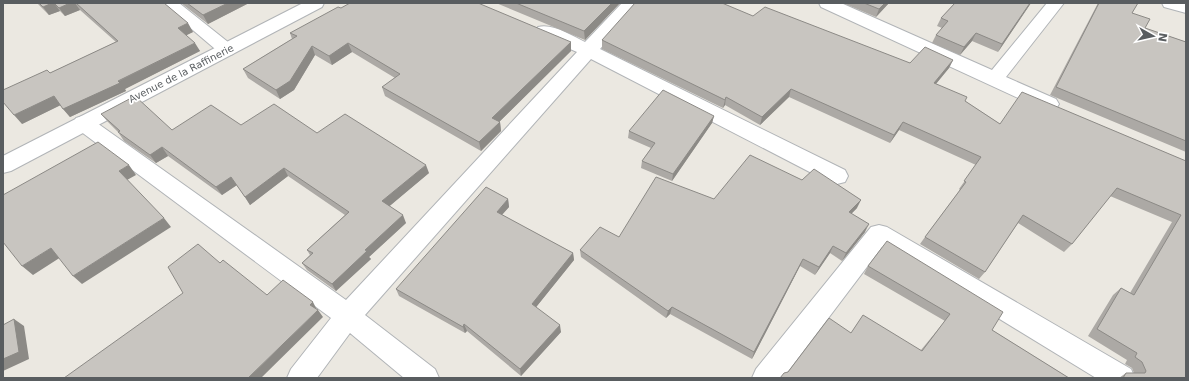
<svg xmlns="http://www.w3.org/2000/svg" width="1189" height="381" font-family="'DejaVu Sans',sans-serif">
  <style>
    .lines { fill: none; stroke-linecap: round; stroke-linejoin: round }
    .minor-casing { stroke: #b1b4b7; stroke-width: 2 }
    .tertiary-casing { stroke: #b1b4b7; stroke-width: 2 }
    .minor { fill: #fff; fill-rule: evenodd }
    .tertiary { fill: #fff; fill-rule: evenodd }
    .wall { fill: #aca9a5 }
    .shaded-wall { fill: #8c8a86 }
    .building { fill: #c8c5c0; stroke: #8c8a86 }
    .labels { text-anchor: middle; stroke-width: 3.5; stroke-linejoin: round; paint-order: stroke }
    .street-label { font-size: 10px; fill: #595d60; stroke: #fff }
  </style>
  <rect width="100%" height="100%" fill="#ebe8e1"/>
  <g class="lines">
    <defs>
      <path id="minor" d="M 161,3 L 179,3 L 233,46 L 236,50 L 233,54 L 227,56 L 221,54 Z
        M 622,3 L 639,3 L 600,49 L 845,170 L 848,176 L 845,182 L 837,184 L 829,182 L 591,59 L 365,315 L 435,369 L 439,378 L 404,378 L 350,333 L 317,378 L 287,378 L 291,369 L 331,318 L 76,128 L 73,123 L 76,118 L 83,116 L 90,118 L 346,300 L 577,52 L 538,35 L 535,31 L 538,27 C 553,23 572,36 585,42 Z
        M 819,3 L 841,3 L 992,70 L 1047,3 L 1064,3 L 1006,77 L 1056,99 L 1059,104 L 1056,109 L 1049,111 L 1042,109 L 821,7 Z
        M 1162,3 L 1186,3 L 1186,13 L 1164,7 Z
        M 879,225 L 887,227 L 1131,369 L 1135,378 L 1096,378 L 882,247 L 783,378 L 752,378 L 756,369 L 871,227 Z"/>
      <path id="tertiary" d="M 303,3 L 324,3 L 322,7 L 11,171 L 3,173 L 3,156 Z"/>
    </defs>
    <use href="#minor" class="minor-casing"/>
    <use href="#tertiary" class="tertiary-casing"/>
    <use href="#minor" class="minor"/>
    <use href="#tertiary" class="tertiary"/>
  </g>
  <path class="wall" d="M 37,3 L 164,3 L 193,32 L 186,35 L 200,51 L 125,89 L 126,91 L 70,117 L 60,105 L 22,124 L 50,73 L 116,42 L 80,10 L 65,16 L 60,11 L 49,15 Z
    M 181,3 L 249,3 L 208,24 Z
    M 496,3 L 620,3 L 585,40 Z
    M 843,3 L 889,3 L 876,17 Z
    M 955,3 L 1031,3 L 998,52 L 972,41 L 960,55 L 932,43 L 936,35 L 942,28 L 937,26 L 941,18 Z
    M 1098,3 L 1138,3 L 1132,13 L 1145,28 L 1186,42 L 1186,152 L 1050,95 Z
    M 341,8 L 571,42 L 571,51 L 499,122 L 500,122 L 501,131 L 481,151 L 385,96 L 382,87 L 395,78 L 352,52 L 332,65 L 315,55 L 294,90 L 280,99 L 248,78 L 243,69 L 292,39 L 290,33 Z
    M 753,16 L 910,63 L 953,60 L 949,68 L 936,84 L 965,101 L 1000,124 L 1186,161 L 1186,378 L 1119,378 L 1126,373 L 1134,373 L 1132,368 L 1125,364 L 1127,360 L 1088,336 L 1113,295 L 1121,288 L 1130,293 L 1172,222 L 1110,196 L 1072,244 L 1064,252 L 1018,223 L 985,272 L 979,279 L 920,244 L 925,237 L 960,190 L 959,189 L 976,165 L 899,130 L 890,143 L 789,97 L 760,125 L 725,105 L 723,108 L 602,49 L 602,40 Z
    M 101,114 L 172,130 L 241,125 L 317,133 L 429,173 L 389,206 L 406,223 L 369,257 L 371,259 L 336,291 L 307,270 L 302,263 L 310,255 L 307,250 L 345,215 L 288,176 L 250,205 L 237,185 L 222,195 L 168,156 L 156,163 L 124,141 L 118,132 L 108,122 Z
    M 714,116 L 712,123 L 672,181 L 641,168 L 642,161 L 651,148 L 628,138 L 629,131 Z
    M 508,199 L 509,207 L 502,215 L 573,253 L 574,260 L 536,307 L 561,332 L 521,376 L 467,331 L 465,333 L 399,296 L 396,289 Z
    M 857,208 L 851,214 L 865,232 L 842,261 L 830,253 L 815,275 L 800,266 L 752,359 L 670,314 L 666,318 L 581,257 L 580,250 L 619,237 Z
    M 868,266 L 992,330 L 1069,378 L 788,372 L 851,333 L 921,350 L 945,321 L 864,274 Z"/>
  <path class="shaded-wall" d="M 52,3 L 54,3 L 60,11 L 49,15 L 43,7 Z
    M 70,3 L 75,3 L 80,10 L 65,16 L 59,8 Z
    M 228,3 L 249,3 L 208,24 L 203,15 Z
    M 612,3 L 620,3 L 585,40 L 584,31 Z
    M 885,3 L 889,3 L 876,17 L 879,9 Z
    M 1030,3 L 1031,3 L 998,52 L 1002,44 Z
    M 188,23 L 193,32 L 183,37 L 178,28 Z
    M 976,33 L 972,41 L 960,55 L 964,47 Z
    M 571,42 L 571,51 L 494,127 L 492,118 Z
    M 195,43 L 200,51 L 125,89 L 126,91 L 70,117 L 63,109 Z
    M 348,43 L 352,52 L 332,65 L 329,56 Z
    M 312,46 L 315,55 L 294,90 L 280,99 L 276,90 Z
    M 953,60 L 949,68 L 930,91 L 934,83 Z
    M 791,89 L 789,97 L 760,125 L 762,117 Z
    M 54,96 L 61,105 L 22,124 L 14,115 Z
    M 726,97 L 725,105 L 723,108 L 725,100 Z
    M 714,116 L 712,123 L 672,181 L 673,174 Z
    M 500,122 L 501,131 L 481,151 L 479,142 Z
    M 903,122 L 899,130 L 890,143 L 894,135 Z
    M 162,147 L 168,156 L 156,163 L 150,155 Z
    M 129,165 L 136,175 L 127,180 L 119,171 Z
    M 426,165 L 429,173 L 385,210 L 382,201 Z
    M 284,168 L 288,176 L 250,205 L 245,197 Z
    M 231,177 L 237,185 L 222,195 L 216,187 Z
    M 508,199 L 509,207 L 498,219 L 497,212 Z
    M 861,200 L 857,208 L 845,220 L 849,212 Z
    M 403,215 L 406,223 L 369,257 L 371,259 L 336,291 L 332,284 L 365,250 Z
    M 164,218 L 171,227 L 82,284 L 73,276 Z
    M 869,224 L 865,232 L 842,261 L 846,253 Z
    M 833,246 L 830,253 L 815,275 L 819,267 Z
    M 51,248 L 61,257 L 33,275 L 22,266 Z
    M 573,253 L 574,260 L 533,311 L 532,304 Z
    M 803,259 L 800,266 L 752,359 L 754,352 Z
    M 313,302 L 317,310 L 310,305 Z
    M 672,307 L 670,314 L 666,318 L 668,311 Z
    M 318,310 L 323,317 L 261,378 L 248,378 Z
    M 14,319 L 24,326 L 29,359 L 3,371 L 3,359 Z
    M 464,324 L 467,331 L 465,333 L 463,327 Z
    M 560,325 L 561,332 L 521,376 L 520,369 Z"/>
  <path class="building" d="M 39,3 L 52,3 L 43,7 Z
    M 54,3 L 70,3 L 59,8 Z
    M 76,3 L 164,3 L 188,23 L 178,28 L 195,43 L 118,81 L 120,83 L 63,109 L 54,96 L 14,115 L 3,102 L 3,90 L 47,70 L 50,73 L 118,41 Z
    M 187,3 L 228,3 L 203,15 Z
    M 350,3 L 478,3 L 571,42 L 492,118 L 500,122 L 479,142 L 382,87 L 400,74 L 348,43 L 329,56 L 312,46 L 290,81 L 276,90 L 243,69 L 297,36 L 290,33 L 338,7 L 341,8 Z
    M 516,3 L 612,3 L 584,31 Z
    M 635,3 L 722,3 L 753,16 L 765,7 L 910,63 L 925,47 L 953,60 L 934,83 L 967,97 L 965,101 L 1000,124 L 1022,92 L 1186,161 L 1186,378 L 1123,378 L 1126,373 L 1145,373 L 1146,371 L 1142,362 L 1135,357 L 1137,353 L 1097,329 L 1121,288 L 1134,295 L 1181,215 L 1117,188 L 1072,244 L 1023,215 L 985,272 L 925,237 L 966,182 L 964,181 L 981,157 L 903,122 L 894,135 L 791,89 L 762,117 L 726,97 L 725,100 L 602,40 Z
    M 864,3 L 885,3 L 879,9 Z
    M 955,3 L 1030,3 L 1002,44 L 976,33 L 964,47 L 936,35 L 948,21 L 941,18 Z
    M 1099,3 L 1138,3 L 1132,13 L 1150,19 L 1145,28 L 1186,42 L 1186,141 L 1056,87 Z
    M 663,90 L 714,116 L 673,174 L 642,161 L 655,143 L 629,131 Z
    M 135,96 L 172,130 L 211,105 L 241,125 L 274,104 L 317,133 L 345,114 L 426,165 L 382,201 L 403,215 L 365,250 L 367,251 L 332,284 L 302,263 L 313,253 L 307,250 L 349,212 L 284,168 L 245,197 L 231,177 L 216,187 L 162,147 L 150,155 L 118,132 L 120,131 L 101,114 Z
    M 98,142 L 129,165 L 119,171 L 164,218 L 73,276 L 51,248 L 22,266 L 3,242 L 3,195 Z
    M 750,155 L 802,180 L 814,169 L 861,200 L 849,212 L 869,224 L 846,253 L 833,246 L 819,267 L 803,259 L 754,352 L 672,307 L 668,311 L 580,250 L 600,227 L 619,237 L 656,177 L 714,199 Z
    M 486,187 L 508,199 L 497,212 L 573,253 L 532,304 L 560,325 L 520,369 L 464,324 L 463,327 L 396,289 Z
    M 887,241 L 1003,312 L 992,330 L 1069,378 L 780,378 L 784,373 L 788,372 L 829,318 L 851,333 L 863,315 L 922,351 L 950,314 L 868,266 Z
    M 198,244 L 220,263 L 223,260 L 267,295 L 283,280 L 313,302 L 310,305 L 318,310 L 248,378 L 64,378 L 183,293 L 168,267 Z
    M 14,319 L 19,352 L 3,359 L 3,325 Z"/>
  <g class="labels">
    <g class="street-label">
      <text transform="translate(181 73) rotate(-27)" y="4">Avenue de la Raffinerie</text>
    </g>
  </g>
  <rect width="1189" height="381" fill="none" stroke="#595d60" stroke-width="8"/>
  <g transform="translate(1153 36) rotate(98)" stroke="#ffffff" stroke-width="3" paint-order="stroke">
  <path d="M0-3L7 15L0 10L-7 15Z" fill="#595d60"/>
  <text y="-6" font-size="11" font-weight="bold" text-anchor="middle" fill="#595d60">N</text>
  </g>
</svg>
